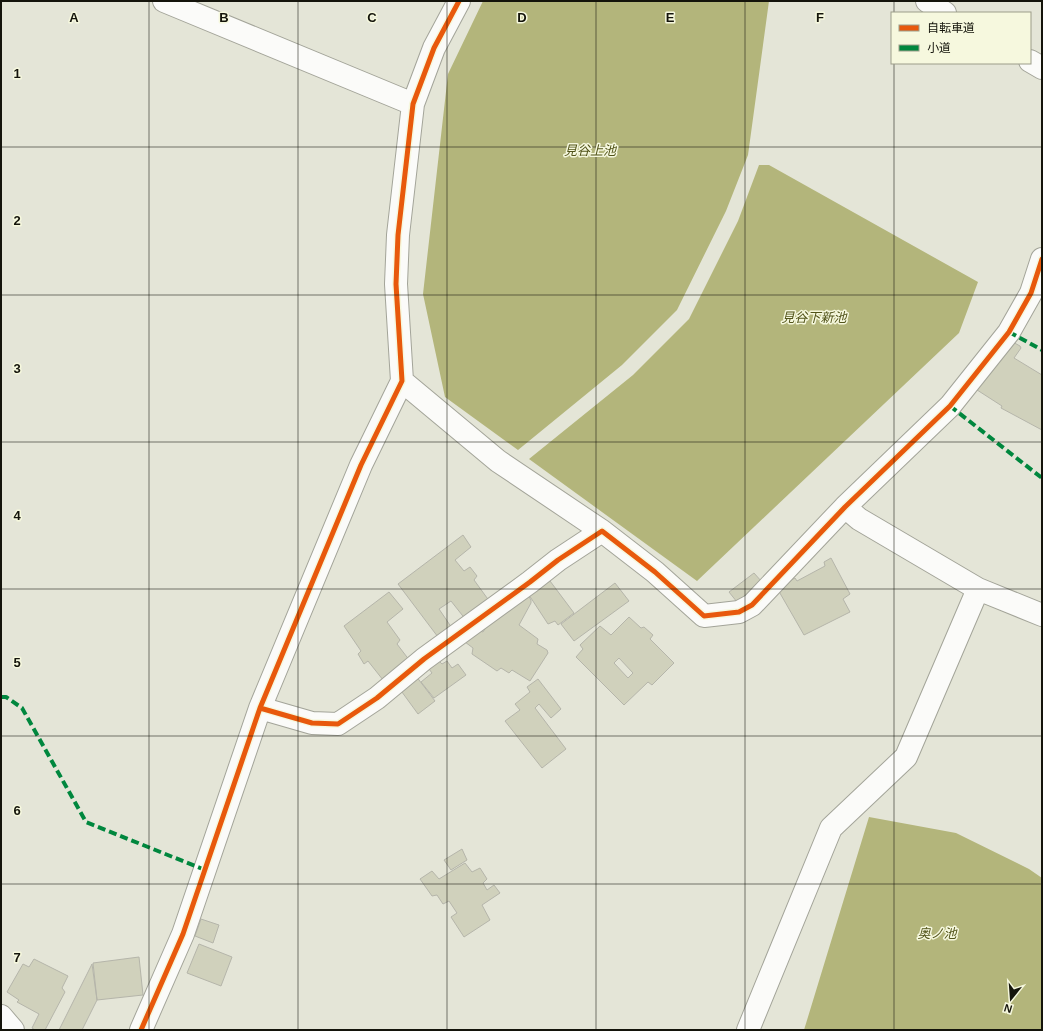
<svg xmlns="http://www.w3.org/2000/svg" width="1043" height="1031" font-family="Arial,'Noto Sans JP',sans-serif">
  <style>
    .water { fill: #b3b57b }
    .building { fill: #d0d1bc; stroke: #b5b5aa; fill-rule: evenodd }
    .lines { fill: none; stroke-linecap: round; stroke-linejoin: round }
    .minor-casing { stroke: #a3a499; stroke-width: 24 }
    .minor { stroke: #fbfbf9; stroke-width: 22 }
    .quiet { stroke: #00873e; stroke-width: 4; stroke-dasharray: 8 4; stroke-linecap: butt }
    .cycleway-casing { stroke: #f6f8de; stroke-width: 8 }
    .cycleway { stroke: #e8590c; stroke-width: 5 }
    .grid { fill: none; stroke: #14140b; stroke-width: 1; stroke-opacity: 0.55 }
    .labels { text-anchor: middle; stroke-width: 3; stroke-linejoin: round; paint-order: stroke }
    .water-label { font-size: 13px; font-style: italic; fill: #515319; stroke: #f6f8de }
    .grid-label { font-size: 13px; text-anchor: middle; font-weight: bold; fill: #14140b; stroke: #f6f8de; stroke-width: 3; stroke-linejoin: round; paint-order: stroke }
  </style>
  <rect width="100%" height="100%" fill="#e4e5d7"/>
  <path class="water" d="M 483,1 L 769,1 L 748,155 L 726,211 L 677,310 L 622,365 L 518,450 L 445,397 L 423,294 L 448,74 Z
    M 759,165 L 769,165 L 978,282 L 959,333 L 697,581 L 529,459 L 633,375 L 689,319 L 738,221 Z
    M 869,817 L 956,833 L 1029,869 L 1042,878 L 1042,1030 L 804,1030 Z"/>
  <path class="building" d="M 1009,340 L 1020,346 L 1021,348 L 1014,358 L 1042,375 L 1042,430 L 1001,408 L 1002,406 L 974,388 Z
    M 463,535 L 471,547 L 455,560 L 464,571 L 470,567 L 477,576 L 474,580 L 490,602 L 466,620 L 451,601 L 439,609 L 454,631 L 441,641 L 398,584 Z
    M 831,558 L 850,594 L 843,599 L 850,612 L 804,635 L 777,588 L 795,578 L 797,581 L 825,566 L 824,562 Z
    M 754,573 L 762,582 L 737,602 L 729,592 Z
    M 547,577 L 574,613 L 558,625 L 555,621 L 548,624 L 527,592 Z
    M 615,583 L 629,601 L 574,641 L 561,624 Z
    M 389,592 L 403,609 L 387,622 L 400,640 L 397,644 L 413,665 L 387,685 L 368,661 L 364,664 L 358,654 L 361,651 L 344,626 Z
    M 526,592 L 531,600 L 531,603 L 519,625 L 538,639 L 537,644 L 547,650 L 548,653 L 530,681 L 512,670 L 509,673 L 501,668 L 497,671 L 472,654 L 473,648 L 465,642 L 471,628 L 483,632 L 493,616 L 499,618 L 509,604 Z
    M 629,617 L 641,628 L 644,627 L 653,635 L 650,639 L 674,663 L 652,685 L 648,682 L 624,705 L 576,657 L 583,649 L 580,645 L 600,626 L 611,635 ZM 619,658 L 633,673 L 628,678 L 614,663 Z
    M 439,661 L 442,664 L 447,661 L 452,668 L 458,664 L 466,675 L 434,698 L 421,682 L 432,673 L 429,669 Z
    M 416,676 L 435,701 L 418,714 L 399,688 Z
    M 538,679 L 561,709 L 551,718 L 539,704 L 535,708 L 566,749 L 542,768 L 505,721 L 520,710 L 515,704 L 530,692 L 527,687 Z
    M 462,849 L 467,860 L 451,870 L 444,860 Z
    M 465,863 L 472,872 L 480,868 L 487,879 L 483,883 L 487,890 L 494,885 L 500,893 L 482,905 L 490,920 L 464,937 L 451,917 L 457,913 L 449,901 L 443,904 L 437,895 L 432,896 L 420,879 L 432,871 L 439,879 Z
    M 201,919 L 219,925 L 213,943 L 195,936 Z
    M 199,944 L 232,957 L 221,986 L 187,973 Z
    M 139,957 L 143,995 L 97,1000 L 93,963 Z
    M 34,959 L 68,976 L 62,988 L 65,992 L 45,1030 L 35,1030 L 32,1028 L 39,1014 L 17,1002 L 19,1000 L 7,992 L 23,964 L 29,967 Z
    M 92,964 L 97,1000 L 82,1030 L 59,1030 Z"/>
  <g class="lines">
    <defs>
      <path id="minor" d="M 164,1 L 413,104
        M 927,1 L 945,13
        M 1030,61 L 1042,68
        M 402,381 L 498,461 L 602,531
        M 845,507 L 859,519 L 978,589 L 1042,615
        M 260,708 L 312,723 L 338,724 L 377,698 L 424,659 L 530,582 L 558,560 L 602,531 L 655,572 L 704,616 L 739,612 L 752,605 L 845,507 L 950,406 L 1009,332 L 1031,293 L 1042,259
        M 1,1016 L 13,1030
        M 141,1030 L 183,934 L 260,708 L 361,465 L 402,381 L 396,284 L 398,235 L 413,104 L 434,48 L 459,1
        M 748,1030 L 831,828 L 906,757 L 978,589"/>
    </defs>
    <use href="#minor" class="minor-casing"/>
    <use href="#minor" class="minor"/>
    <path class="quiet" d="M 1009,332 L 1042,350
      M 950,406 L 1042,478
      M 1,697 L 6,697 L 22,708 L 86,822 L 205,870"/>
    <defs>
      <path id="cycleway" d="M 260,708 L 312,723 L 338,724 L 377,698 L 424,659 L 530,582 L 558,560 L 602,531 L 655,572 L 704,616 L 739,612 L 752,605 L 845,507 L 950,406 L 1009,332 L 1031,293 L 1042,259
        M 141,1030 L 183,934 L 260,708 L 361,465 L 402,381 L 396,284 L 398,235 L 413,104 L 434,48 L 459,1"/>
    </defs>
    <use href="#cycleway" class="cycleway-casing"/>
    <use href="#cycleway" class="cycleway"/>
  </g>
  <path class="grid" d="M 149,1 L 149,1030M 298,1 L 298,1030M 447,1 L 447,1030M 596,1 L 596,1030M 745,1 L 745,1030M 894,1 L 894,13M 894,63 L 894,1030M 1,147 L 1042,147M 1,295 L 1042,295M 1,442 L 1042,442M 1,589 L 1042,589M 1,736 L 1042,736M 1,884 L 1042,884"/>
  <g class="labels">
    <g class="water-label">
      <text x="590" y="155">見谷上池</text>
      <text x="814" y="322">見谷下新池</text>
      <text x="937" y="938">奥ノ池</text>
    </g>
  </g>
  <g class="grid-label">
    <text x="74" y="22">A</text>
    <text x="224" y="22">B</text>
    <text x="372" y="22">C</text>
    <text x="522" y="22">D</text>
    <text x="670" y="22">E</text>
    <text x="820" y="22">F</text>
    <text x="17" y="78">1</text>
    <text x="17" y="225">2</text>
    <text x="17" y="373">3</text>
    <text x="17" y="520">4</text>
    <text x="17" y="667">5</text>
    <text x="17" y="815">6</text>
    <text x="17" y="962">7</text>
  </g>
  <rect width="1043" height="1031" fill="none" stroke="#14140b" stroke-width="4"/>
  <rect x="891" y="12" width="140" height="52" fill="#f6f8de" stroke="#9c9d8a"/>
  <rect x="899" y="25" width="20" height="6" fill="#e8590c" stroke="#9c9d8a"/>
  <text x="927" y="32" font-size="12" fill="#14140b">自転車道</text>
  <rect x="899" y="45" width="20" height="6" fill="#00873e" stroke="#9c9d8a"/>
  <text x="927" y="52" font-size="12" fill="#14140b">小道</text>
  <g transform="translate(1011 999) rotate(197)" stroke="#f6f8de" stroke-width="3" paint-order="stroke">
  <path d="M0-3L7 15L0 10L-7 15Z" fill="#14140b"/>
  <text y="-6" font-size="11" font-weight="bold" text-anchor="middle" fill="#14140b">N</text>
  </g>
</svg>
